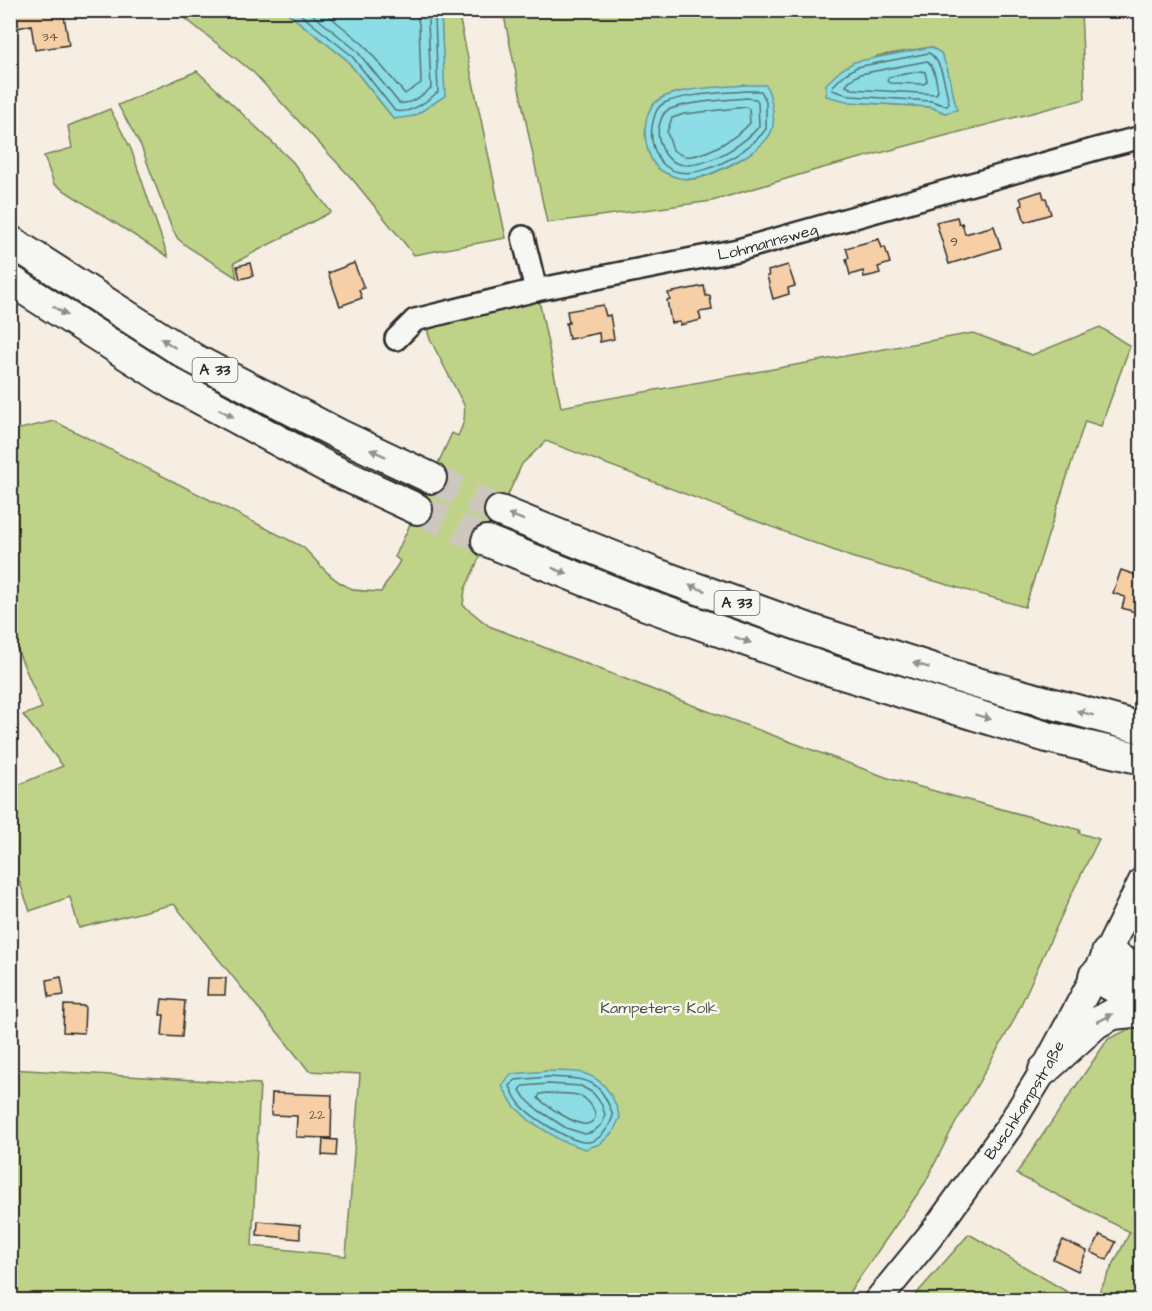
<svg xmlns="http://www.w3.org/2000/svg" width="1152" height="1311" font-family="'Architects Daughter',sans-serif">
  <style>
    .green { fill: #bfd388; stroke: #757f5a; stroke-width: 1.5; fill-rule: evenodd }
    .water { fill: #8cdde5; stroke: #65969b; stroke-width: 1.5 }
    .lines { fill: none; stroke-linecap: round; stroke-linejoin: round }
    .shore { stroke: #527275; stroke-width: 1.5 }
    .building { fill: #f6cfa6; stroke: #2b2b2b; stroke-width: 1.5 }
    .highway-tunnel { stroke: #cdc7be; stroke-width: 30; stroke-dasharray: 30 15; stroke-linecap: butt }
    .minor-casing { stroke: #2b2b2b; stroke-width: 26 }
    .major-casing { stroke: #2b2b2b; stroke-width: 30 }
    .highway-casing { stroke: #2b2b2b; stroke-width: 34 }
    .minor { stroke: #f6f6f2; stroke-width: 21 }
    .major { stroke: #f6f6f2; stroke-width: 26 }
    .highway { stroke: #f6f6f2; stroke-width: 30 }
    .oneway { fill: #90908e }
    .labels { text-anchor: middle; stroke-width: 5; stroke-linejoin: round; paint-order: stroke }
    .number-label { font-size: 14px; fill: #5e544a }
    .shield { fill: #f6f6f2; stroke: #686867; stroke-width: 1.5 }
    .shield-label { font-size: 15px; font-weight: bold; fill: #2b2b2b }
    .street-label { font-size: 16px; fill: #2b2b2b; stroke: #f6f6f2 }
    .park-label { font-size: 16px; fill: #505542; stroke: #f6f6f2 }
  </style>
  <rect width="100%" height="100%" fill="#f6eee3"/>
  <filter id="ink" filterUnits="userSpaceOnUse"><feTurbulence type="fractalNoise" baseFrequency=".0167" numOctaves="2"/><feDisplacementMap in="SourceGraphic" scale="12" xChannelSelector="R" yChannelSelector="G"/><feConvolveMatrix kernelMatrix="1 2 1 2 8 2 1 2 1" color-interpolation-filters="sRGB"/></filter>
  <g filter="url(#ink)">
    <path class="green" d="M 176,11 L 285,11 L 346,59 L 394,119 L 444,96 L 441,15 L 437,11 L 458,11 L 506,238 L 414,255 L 354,181 L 254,73 Z
      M 503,11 L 1081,11 L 1085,99 L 819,169 L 712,201 L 547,223 ZM 931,47 L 947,68 L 950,81 L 945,113 L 931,107 L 850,102 L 877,56 ZM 745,85 C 752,93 772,113 773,122 C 775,146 714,177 693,179 C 683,179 675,176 666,173 L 661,98 L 679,92 Z
      M 197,71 L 292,161 L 331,212 L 234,263 L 237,278 L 188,247 L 178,239 L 172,229 L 141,146 L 118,105 Z
      M 110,109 L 131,149 L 168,257 L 54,184 L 44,156 L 72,148 L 68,126 Z
      M 539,300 L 561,407 L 973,333 L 1032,355 L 1100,327 L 1130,346 L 1101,426 L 1085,421 L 1025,607 L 851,557 L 546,441 L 522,464 L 465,589 L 463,605 L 489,626 L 705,710 L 888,778 L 956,797 L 1080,830 L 1079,833 L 1099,839 L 1071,895 L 1013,1022 L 950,1133 L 925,1183 L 844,1300 L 11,1300 L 11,1069 L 260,1084 L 252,1246 L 346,1256 L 360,1074 L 309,1071 L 174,904 L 79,928 L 70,897 L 30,911 L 11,859 L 11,788 L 63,766 L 23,715 L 42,708 L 11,635 L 11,431 L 54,421 L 303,547 C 318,562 332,582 353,589 C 361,592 372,591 381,592 L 400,561 L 395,557 L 452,433 L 458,436 C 463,425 466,417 464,405 L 430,339 L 428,333 L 429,328 Z
      M 1138,1025 L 1141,1027 L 1141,1300 L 1095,1300 L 1130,1232 L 1016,1174 L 1108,1039 Z
      M 969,1234 L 1081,1300 L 911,1300 Z"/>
    <path class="water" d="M 285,11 L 437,11 L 441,15 L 445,96 L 414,116 L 394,119 L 346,59 Z
      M 931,47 L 941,53 L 947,68 L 957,110 L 945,113 L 931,107 L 850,102 L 826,96 L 826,84 L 841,70 L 854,62 Z
      M 745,85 L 766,85 C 771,96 776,118 772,130 C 766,150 717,173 697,178 C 692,179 684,179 679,178 C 671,176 659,171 655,165 C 642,148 640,111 660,99 C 678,88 723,87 745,85 Z
      M 548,1071 C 559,1072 576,1070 586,1074 C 606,1081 614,1098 620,1117 L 613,1132 L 600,1144 L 585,1149 L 560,1140 L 530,1121 L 514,1106 L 502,1086 L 511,1074 Z"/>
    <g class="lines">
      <path class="shore" d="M 295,10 L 351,55 L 395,111 C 411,114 426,102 438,92 L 435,19 L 433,10
        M 307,10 L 356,50 L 399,103 C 410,105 422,96 431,88 L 428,21 L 425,10
        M 322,10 L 363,44 L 405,94 L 421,83 L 419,24 L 416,10
        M 929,53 C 943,61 945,88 949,103 L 947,106 L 931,101 L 851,96 L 832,90 L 833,86 L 844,75 L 857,67 Z
        M 927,61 C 935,67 936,81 938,91 L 936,94 L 852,89 L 846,86 L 849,81 L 860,74 Z
        M 922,71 L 925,72 L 927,81 L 924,84 L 890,83 L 887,81 L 889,77 Z
        M 746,91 L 761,91 L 766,101 L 766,129 C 747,155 675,198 656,153 C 651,142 650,133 653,122 C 655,113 657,107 664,103 C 684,94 723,93 746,91 Z
        M 746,98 L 756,99 L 758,102 L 759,126 C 744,147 677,188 662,148 C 659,141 657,134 659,126 C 661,120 662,113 668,110 C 685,102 725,100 746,98 Z
        M 746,107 L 749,109 L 750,123 C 738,137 709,154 691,156 C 684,157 678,154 673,150 L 667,132 L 672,118 L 684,114 Z
        M 548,1077 C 585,1079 600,1076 613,1116 C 609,1128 599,1144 583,1142 C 566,1139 529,1116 519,1103 C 515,1098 512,1091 510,1086 L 515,1080 Z
        M 548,1084 L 581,1086 L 593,1093 L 601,1103 L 605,1115 L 602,1124 L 593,1132 L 585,1134 L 566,1128 L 538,1110 L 525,1098 L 520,1090 L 523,1086 Z
        M 548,1093 C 558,1094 572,1093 581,1096 C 590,1100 604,1120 587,1124 C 578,1127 545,1105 538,1098 L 540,1094 Z"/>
    </g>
    <path class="building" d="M 15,10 L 63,10 L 69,45 L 35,50 L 31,25 L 18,28 Z
      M 1042,191 L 1044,198 L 1046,198 L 1051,214 L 1025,222 L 1020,206 L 1023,205 L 1020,198 Z
      M 957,217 L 959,224 L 962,223 L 965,234 L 994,226 L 1001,248 L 949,264 L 936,222 Z
      M 879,239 L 882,248 L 885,247 L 890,263 L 878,267 L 880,273 L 873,275 L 864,277 L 863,271 L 850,275 L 846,259 L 849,258 L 846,248 Z
      M 250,263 L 253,276 L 240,279 L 237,266 Z
      M 354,263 L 364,288 L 359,290 L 362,298 L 340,306 L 328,273 Z
      M 788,265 L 795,286 L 788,288 L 789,294 L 773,299 L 767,276 L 769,276 L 768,271 Z
      M 704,286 L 706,296 L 710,296 L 712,310 L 699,312 L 701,320 L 680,325 L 680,322 L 671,323 L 667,300 L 670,299 L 668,293 Z
      M 603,305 L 606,316 L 610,315 L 614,339 L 600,342 L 599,333 L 569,339 L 566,323 L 569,323 L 567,311 Z
      M 1121,570 L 1142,577 L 1142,610 L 1137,609 L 1135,612 L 1122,608 L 1125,597 L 1113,593 Z
      M 61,977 L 64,995 L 49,997 L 47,980 Z
      M 208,978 L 226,978 L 225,995 L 207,995 Z
      M 162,999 L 185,1001 L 182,1037 L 162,1036 L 164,1015 L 160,1015 Z
      M 64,1005 L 85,1006 L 84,1033 L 63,1032 Z
      M 272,1093 L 332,1095 L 331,1138 L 296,1137 L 297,1116 L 271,1115 Z
      M 323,1139 L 337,1140 L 336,1156 L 322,1155 Z
      M 258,1221 L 300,1225 L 300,1239 L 257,1235 Z
      M 1100,1235 L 1116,1242 L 1107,1260 L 1091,1252 Z
      M 1063,1240 L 1087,1251 L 1078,1271 L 1053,1259 Z"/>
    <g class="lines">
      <path class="highway-tunnel" d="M 431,478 L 500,511
        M 417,509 L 487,541"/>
      <defs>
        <g id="minor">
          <path d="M 523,237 L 536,290"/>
          <path id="s1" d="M 396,339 L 415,320 L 536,290 L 738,250 L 1096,149 L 1142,137"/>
        </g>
        <g id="major">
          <path id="s2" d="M 878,1300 L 935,1230 L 1009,1127 L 1044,1070 L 1107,953 L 1142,881"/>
        </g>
        <path id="highway" d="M 10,241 L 194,359 L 340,435 L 431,478
          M 10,280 L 173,384 L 327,467 L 417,509
          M 500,511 L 654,573 L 815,631 L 977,683 L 1142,728
          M 487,541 L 646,605 L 826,669 L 1047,737 L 1142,759
          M 1107,953 L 1142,972
          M 1094,976 L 1142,1003
          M 1044,1070 L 1096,1023 L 1113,1014 L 1142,1011"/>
      </defs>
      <use href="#minor" class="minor-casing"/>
      <use href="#major" class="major-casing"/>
      <use href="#highway" class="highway-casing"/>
      <use href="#minor" class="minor"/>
      <use href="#major" class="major"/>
      <use href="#highway" class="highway"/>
    </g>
    <defs><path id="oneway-solid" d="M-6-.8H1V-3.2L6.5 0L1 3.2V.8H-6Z" transform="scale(1.5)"/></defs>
    <g class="oneway">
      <use href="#oneway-solid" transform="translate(60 311) rotate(33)"/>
      <use href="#oneway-solid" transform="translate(168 343) rotate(-147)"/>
      <use href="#oneway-solid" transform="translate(226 413) rotate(28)"/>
      <use href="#oneway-solid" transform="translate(378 453) rotate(-155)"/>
      <use href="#oneway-solid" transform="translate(516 517) rotate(-158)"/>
      <use href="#oneway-solid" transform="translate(560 571) rotate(22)"/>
      <use href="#oneway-solid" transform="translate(697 588) rotate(-160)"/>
      <use href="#oneway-solid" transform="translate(743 640) rotate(20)"/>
      <use href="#oneway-solid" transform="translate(921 665) rotate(-162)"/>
      <use href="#oneway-solid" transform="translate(1085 713) rotate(-165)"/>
      <use href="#oneway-solid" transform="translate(983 717) rotate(17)"/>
      <use href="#oneway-solid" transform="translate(1105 1018) rotate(-27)"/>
    </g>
  </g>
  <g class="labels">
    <g class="number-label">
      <text x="50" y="41">34</text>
      <text x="954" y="246">9</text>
      <text x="317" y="1119">22</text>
    </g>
    <g class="shield">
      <rect x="192.5" y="358" width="45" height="24" rx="4.5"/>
      <rect x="714.5" y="591" width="45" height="24" rx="4.5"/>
    </g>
    <g class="shield-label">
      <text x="215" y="375">A 33</text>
      <text x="737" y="608">A 33</text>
    </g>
    <g class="street-label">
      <text dy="6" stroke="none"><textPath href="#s1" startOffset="388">Lohmannsweg</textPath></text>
      <text dy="6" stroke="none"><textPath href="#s2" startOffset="248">Buschkampstraße</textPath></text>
    </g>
    <g class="park-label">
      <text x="659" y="1013">Kampeters Kolk</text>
    </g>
  </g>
  <rect width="1152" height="1311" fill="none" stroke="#f6f6f2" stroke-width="36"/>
  <rect x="18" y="18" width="1116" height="1275" fill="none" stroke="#2b2b2b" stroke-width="2" filter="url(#ink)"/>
</svg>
